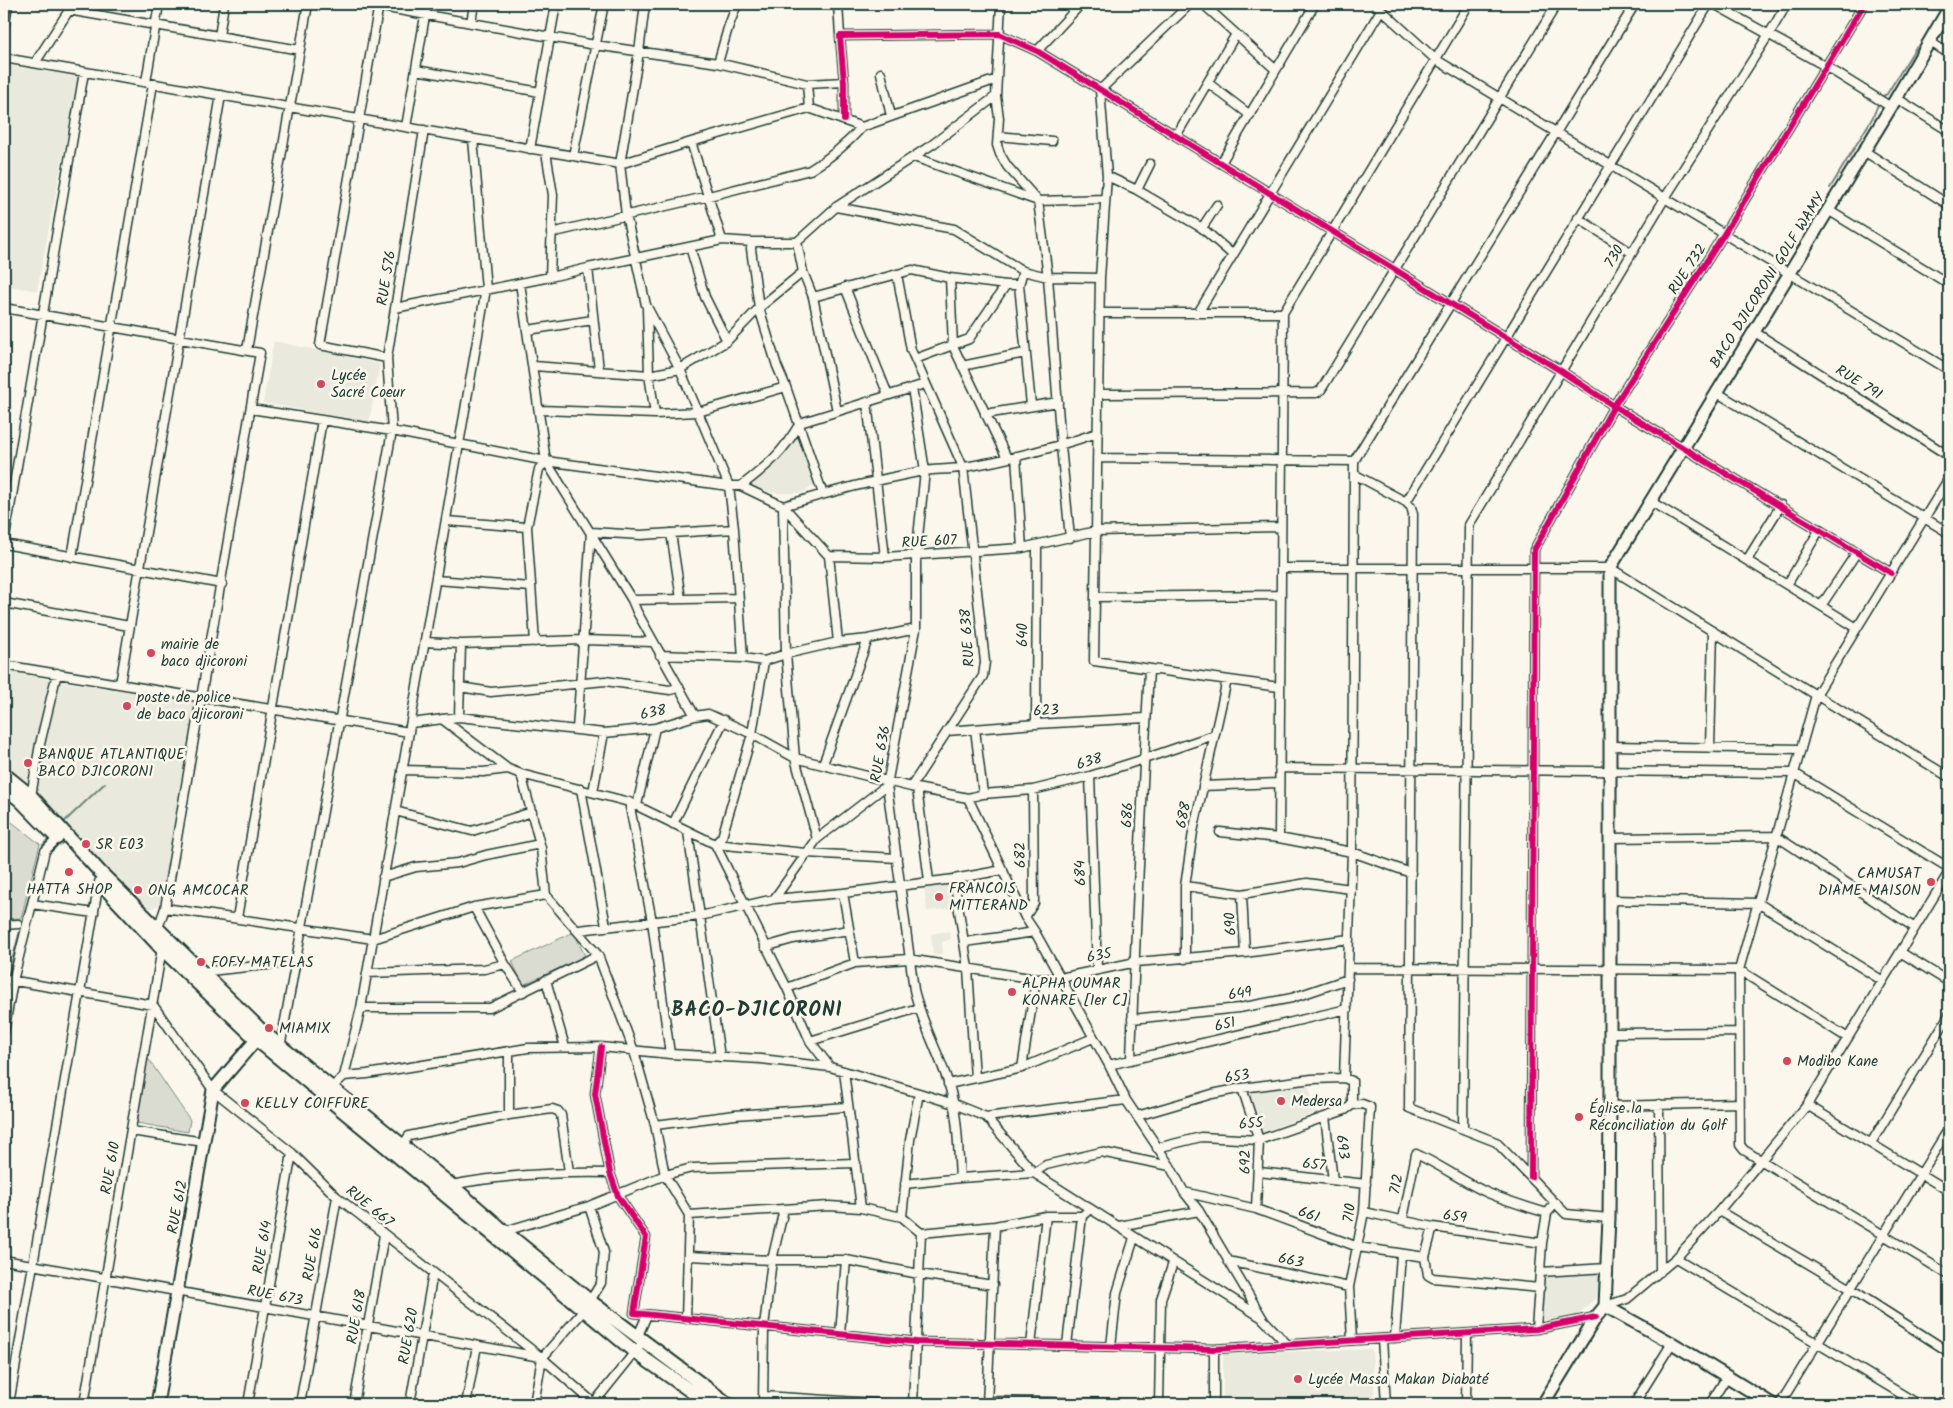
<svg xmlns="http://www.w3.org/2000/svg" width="1953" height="1408" font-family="Kalam,sans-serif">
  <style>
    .built { fill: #eae9de }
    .green { fill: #dbdcd1; stroke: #7d8c82 }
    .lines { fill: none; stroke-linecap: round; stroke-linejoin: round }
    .stream { stroke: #74847b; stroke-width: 2 }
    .street-casing { stroke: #1f3d34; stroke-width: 11 }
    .secondary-casing { stroke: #1f3d34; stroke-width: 15 }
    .primary-casing { stroke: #1f3d34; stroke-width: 16 }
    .street { stroke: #fbf7ec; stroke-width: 8 }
    .secondary { stroke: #fbf7ec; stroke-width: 11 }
    .primary { stroke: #fbf7ec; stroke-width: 12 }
    .cycleway-casing { stroke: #fbf7ec; stroke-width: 9 }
    .cycleway { stroke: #d6006c; stroke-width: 6 }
    .poi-dot { fill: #d1495b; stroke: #fbf7ec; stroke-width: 2 }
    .labels { text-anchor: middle; stroke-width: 5; stroke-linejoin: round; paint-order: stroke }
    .street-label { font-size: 15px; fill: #1f3d34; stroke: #fbf7ec }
    .poi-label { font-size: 15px; fill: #1f3d34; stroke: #fbf7ec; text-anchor: start }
    .district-label { font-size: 20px; font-weight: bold; letter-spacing: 1px; fill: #1f3d34; stroke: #fbf7ec }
  </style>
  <rect width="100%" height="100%" fill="#fbf7ec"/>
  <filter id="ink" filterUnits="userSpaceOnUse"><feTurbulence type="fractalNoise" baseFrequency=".02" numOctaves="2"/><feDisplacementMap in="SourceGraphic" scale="10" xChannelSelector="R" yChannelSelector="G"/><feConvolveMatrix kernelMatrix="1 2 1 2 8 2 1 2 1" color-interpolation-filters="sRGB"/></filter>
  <g filter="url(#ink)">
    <path class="built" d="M 5,65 L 78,77 L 37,291 L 4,285 Z
      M 274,341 L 380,364 L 369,422 L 263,403 Z
      M 798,429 L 816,484 L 802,493 L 774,493 L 746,485 Z
      M 4,670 L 56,681 L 198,702 L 167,884 L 160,904 L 148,910 L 124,893 L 39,800 L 24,780 L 4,768 Z
      M 951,881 L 955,908 L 927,911 L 924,886 Z
      M 949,931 L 951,939 L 942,942 L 943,954 L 933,955 L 931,934 Z
      M 1308,1084 L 1316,1113 L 1259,1133 L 1245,1088 Z
      M 1600,1271 L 1598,1295 L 1574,1319 L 1541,1320 L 1543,1273 Z
      M 1372,1349 L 1375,1404 L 1223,1404 L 1223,1354 Z"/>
    <path class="green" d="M 4,816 L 40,844 L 21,918 L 4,919 Z
      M 574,932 L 585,956 L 523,985 L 512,961 Z
      M 147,1057 L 190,1120 L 188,1132 L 137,1123 Z"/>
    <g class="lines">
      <path class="stream" d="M 1881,97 L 1887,94 L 1916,47
        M 1830,188 L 1873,117 L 1879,102
        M 63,823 L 105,783
        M 41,852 L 43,845 L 50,837
        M 4,975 L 8,976 L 39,859"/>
      <defs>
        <path id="street" d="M 67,4 L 68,10 L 300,50
          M 365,4 L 595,45 L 718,63 L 807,84 L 844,82
          M 379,4 L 320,345 L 387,358
          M 645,4 L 639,52 L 620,164 L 626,215 L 646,305 L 680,369 L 729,486 L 734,529 L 743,658
          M 838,4 L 840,36
          M 1203,4 L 1276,70
          M 1375,4 L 1435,59 L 1949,370
          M 1714,4 L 1825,66 L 1891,107
          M 471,23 L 474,4
          M 4,29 L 8,4
          M 219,36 L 224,4
          M 1929,41 L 1949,54
          M 1037,51 L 1081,4
          M 4,58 L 620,164 L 691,142 L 809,108 L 862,127 L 997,79
          M 35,63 L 73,4
          M 718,63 L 728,28 L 737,4
          M 416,70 L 540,92
          M 881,73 L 891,116
          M 146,82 L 159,4
          M 1208,83 L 1250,115
          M 807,84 L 809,108
          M 1100,90 L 1107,176 L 1100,278 L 1094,661 L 1279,687
          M 1100,90 L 1190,4
          M 996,96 L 999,118 L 997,145 L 1000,154 L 1007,166 L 1038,201 L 1105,199
          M 1896,98 L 1949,131
          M 844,120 L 844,82 L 840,36 L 999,34 L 1037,51 L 1561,371 L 1614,406 L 1891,573
          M 406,127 L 427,4
          M 998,136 L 1052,141
          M 1176,136 L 1236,34
          M 691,142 L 722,240
          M 530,149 L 556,4
          M 1864,151 L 1949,205
          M 546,152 L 553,195 L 550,277
          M 573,156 L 604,4
          M 914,157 L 1038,201 L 1048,277 L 1061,446 L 1070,538
          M 1221,163 L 1315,4
          M 1107,176 L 1137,190 L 1202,228 L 1233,255
          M 1137,190 L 1150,164
          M 836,207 L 954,229 L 1023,271 L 1048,277 L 1100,278
          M 1828,210 L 1949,284
          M 1578,218 L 1632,253
          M 1202,228 L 1217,205
          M 551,233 L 709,196 L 810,170 C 830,158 847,144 862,127
          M 752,242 L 751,249 L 759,308 L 777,366 L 786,387 L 823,494
          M 797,242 L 803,272 L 813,297 L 837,411
          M 690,247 L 705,297 L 727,341
          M 588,268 L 599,370
          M 897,274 L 911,350 L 963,467 L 985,662 L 983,676 L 911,787
          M 950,278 L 953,346 L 1007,458
          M 520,283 L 546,461 L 632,600 L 637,612 L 695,716
          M 1019,285 L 1031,405
          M 845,287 L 888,395
          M 813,297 L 912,270 L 950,278 L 1006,285
          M 4,308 L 260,353 L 165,908 L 157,931
          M 395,308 L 550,277 L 588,268 L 722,240 L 752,242 L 797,242 L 836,207 L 933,144 L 996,96 L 1001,4
          M 647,309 L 649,375 L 655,414
          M 1099,313 L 1283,313
          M 1198,313 L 1381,10
          M 528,330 L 593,320
          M 1753,331 L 1949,456
          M 247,350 L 308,4
          M 915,359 L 969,339 L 1006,285 L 1019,285 L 1023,271
          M 534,366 L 649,375 L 680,369 L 727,341 L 759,308 L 803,272
          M 962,366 L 1025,353
          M 912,388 L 925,471 L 916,556 L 916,629 L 887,785 L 914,990 C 922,1024 939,1053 949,1085 C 958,1115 958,1147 960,1178
          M 1716,392 L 1949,533
          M 1098,394 L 1316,393 L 1321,390 L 1557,4
          M 867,402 L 885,557
          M 251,409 L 392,431 L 546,461 L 729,486 L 741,486 L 783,506 L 829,556 L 885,557 L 1022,548 L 1096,531 L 1281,527
          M 540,410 L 655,414 L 698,412 L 786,387
          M 985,414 L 1058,402
          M 1016,456 L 1022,548
          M 1097,458 L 1354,461
          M 1354,474 L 1406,502 L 1411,507 L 1413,514 L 1409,1108 L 1496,1142 L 1566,1214 L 1609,1218
          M 1949,478 L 1816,695 L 1739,970 L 1740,1145 L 1744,1150 L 1949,1275
          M 741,486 C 768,465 782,454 800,423 L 925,384
          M 1650,501 L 1857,628
          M 1406,502 L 1709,4
          M 783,506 L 786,654 L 795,758 L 817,839
          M 783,506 C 829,492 876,480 923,471 C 937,469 951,470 965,467 C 1010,459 1054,448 1097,433
          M 446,521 L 527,527 L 539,469 L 546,461
          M 527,527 L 535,642
          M 671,533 L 681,599
          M 4,543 L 84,72
          M 4,544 L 222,584
          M 829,556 L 838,642
          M 72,557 L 153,84
          M 1747,560 L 1781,505
          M 1281,568 L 1610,568 L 1949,777
          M 436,580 L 531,587
          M 1787,585 L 1820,529
          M 1095,597 L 1280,595
          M 632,600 L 738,598
          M 4,603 L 129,626
          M 1821,606 L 1857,552
          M 425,642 L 461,644 L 583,640 L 653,642
          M 660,655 L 743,658 L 764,661 L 786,654 L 838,642 L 868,639 L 916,629
          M 764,661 L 752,734 L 722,837 L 715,844 L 787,988 L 810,1041 L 830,1067
          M 4,665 L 409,732
          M 120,684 L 221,95
          M 460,687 L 491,692 L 605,681 L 670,690 L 678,688
          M 459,717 L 461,644
          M 442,719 L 508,769 L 521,774 L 629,802 L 715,844 L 806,853 L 897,858
          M 411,723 L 459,717 L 604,733 L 655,728 L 695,716 L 708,714 L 752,734 L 795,758 L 911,787 L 968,798 L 983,794 L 1033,790 L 1090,776 L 1144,759 L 1214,735
          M 1036,724 L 1037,546
          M 577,729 L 591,532 L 641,535 L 734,529
          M 975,729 L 983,794
          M 947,731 L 1036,724 L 1146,718
          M 1611,746 L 1801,749
          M 1710,748 L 1713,631
          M 823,764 L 868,639
          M 1279,768 L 1794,773 L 1949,868
          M 402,770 L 483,772 L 508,769
          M 1090,776 L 1097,969
          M 1203,786 L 1278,783
          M 917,788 L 929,881
          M 581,789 L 606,926
          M 593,792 L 604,733
          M 31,796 L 40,744 L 57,673
          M 968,798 L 1025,917 L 1035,932 L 1109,1065 L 1126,1100 L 1170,1166 L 1184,1192 L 1199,1211 L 1263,1319 L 1287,1344
          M 637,805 L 655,728
          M 395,811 L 472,831 L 532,812
          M 673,824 L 724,720
          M 688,832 L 720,1057
          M 1220,832 L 1279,838
          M 1611,838 L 1776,836 L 1915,928
          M 1411,873 L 1352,852 L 1279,838 L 1283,313 L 1469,4
          M 383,877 L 416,867 L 458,863 L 486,855 L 540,844
          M 954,879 L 968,968 L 975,1078
          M 1185,886 L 1242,894 L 1307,883 L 1351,889
          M 843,893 L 855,963
          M 1242,894 L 1245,953
          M 774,899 L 817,839 L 887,785
          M 1610,900 L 1758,903 L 1883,981
          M 32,904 L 94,913
          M 474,907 L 505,964 L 523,992
          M 165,908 L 373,939 L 474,907 L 546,895
          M 1025,917 L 1034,903 L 1033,790
          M 237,918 L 322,420
          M 4,925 L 18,924
          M 579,930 L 700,916 L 774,899 L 843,893 L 954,879 L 1003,870
          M 965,942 L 1035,932
          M 765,947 L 793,939 L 849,930
          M 1900,952 L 1949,982
          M 598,955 L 634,1051 L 655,1125 L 665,1175 L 689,1215 L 829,1206 L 861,1208 L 902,1217 L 921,1233 L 995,1226 L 1046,1216 L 1082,1216 L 1089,1210
          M 1185,959 L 1185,886 L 1193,832 L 1227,680
          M 1348,968 L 1739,970 L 1848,1038
          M 200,972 L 296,962
          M 367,973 L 484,969 L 505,964
          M 4,979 L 153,1005 L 213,1090 L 292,1153 L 337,1197 L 542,1358 L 595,1404
          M 546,980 L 565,1047
          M 787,988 L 855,963 L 908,959 L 1036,979 L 1060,978 L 1136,962 L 1245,953 L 1349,939
          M 361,1008 L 490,1008 L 598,955 L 546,895 L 541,848 L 521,774
          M 1132,1019 L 1239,1008 L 1292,998 L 1348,979
          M 4,1032 L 13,981 L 45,851 L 57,839
          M 1610,1033 L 1738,1032
          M 810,1041 L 918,1008
          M 601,1047 L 595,1094 L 610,1173 L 618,1196 L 646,1237 L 634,1313 L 916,1342 L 1214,1349 L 1536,1329 L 1596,1317
          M 280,1048 L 392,431 L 387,358 L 424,130
          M 509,1051 L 509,1115
          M 670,1054 L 761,1059 L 830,1067 L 919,1093
          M 1131,1060 C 1135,930 1142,800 1149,670
          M 1109,1065 L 1347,1009
          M 1022,1068 L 1036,979
          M 844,1071 L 861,1208
          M 344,1076 L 367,1074 L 528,1048 L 601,1047 L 670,1054 L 652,921 L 629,802
          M 1344,1078 L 1352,852 L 1354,461 L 1635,4
          M 948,1084 L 1022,1068 L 1093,1038
          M 1242,1088 L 1259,1140 L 1256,1209
          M 329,1090 L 344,1076 L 361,1008 L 486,289 L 473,139
          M 1659,1104 L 1660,1272
          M 1352,1105 L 1362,1104 L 1370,1107 L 1364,1212 L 1349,1287 L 1352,1340
          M 1807,1105 L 1949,1191
          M 1610,1106 L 1739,1103
          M 1137,1116 L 1212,1094 L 1242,1088 L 1312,1079 L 1344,1078 L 1352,1081 L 1352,1105 L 1345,1110 L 1259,1140 L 1201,1137 L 1157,1148
          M 986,1117 L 1126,1100
          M 1325,1117 L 1333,1180
          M 655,1125 L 735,1115 L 847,1107
          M 1463,1129 L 1469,525 L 1665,198 L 1769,34 L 1787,4
          M 131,1131 L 204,1142
          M 1871,1143 L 1949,1015
          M 401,1147 L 409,1136 L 509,1115 L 552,1109 L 558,1111 L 561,1115 L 569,1172
          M 1259,1172 L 1366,1184
          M 1531,1177 L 1534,550 L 1614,406 L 1724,234 L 1864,4
          M 905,1184 L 960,1178 L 1034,1173 L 1046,1165 L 1101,1152 L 1170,1166
          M 451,1185 C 503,1175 557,1172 610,1173
          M 1184,1192 L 1256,1209 L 1358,1247 L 1425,1257
          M 1719,1211 L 1851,1289 L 1949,1352
          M 1364,1212 L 1433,1227 L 1542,1243
          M 902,1217 L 910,1140 L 919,1093 L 954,1104 L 986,1117 L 1034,1173 L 1261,1317
          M 1403,1219 L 1416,1154 C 1441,1165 1463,1182 1488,1193 C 1507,1201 1527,1207 1547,1213
          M 1119,1226 L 1199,1211
          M 1433,1227 L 1425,1257 L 1428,1275 L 1433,1278 L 1540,1288
          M 502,1232 L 589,1206 L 665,1175 L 692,1168 L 856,1163
          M 689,1256 L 772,1260 L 846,1260 L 919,1274 L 993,1285
          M 1676,1258 L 1918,1404
          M 4,1260 L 540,1357
          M 1228,1261 L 1349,1287
          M 1541,1272 L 1607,1268
          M 1605,1306 L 1627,1299 L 1676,1258 L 1719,1211 L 1807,1105 L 1949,872
          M 686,1319 L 689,1215
          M 1536,1329 L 1542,1243 L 1547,1213 L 1556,1203
          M 840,1334 L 846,1260
          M 637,1338 L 647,1315
          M 1395,1338 L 1401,1254
          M 1382,1339 L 1386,1404
          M 1031,1345 L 1046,1216
          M 1067,1345 L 1082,1216
          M 1111,1346 L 1117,1293 L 1134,1238
          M 1214,1349 L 1214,1404
          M 764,1396 L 890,1404
          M 988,1401 L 1159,1404
          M 594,1403 L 643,1342
          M 9,1404 L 99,882
          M 84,1404 L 162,948
          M 248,1404 L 292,1153
          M 300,1404 L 337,1197
          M 354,1404 L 384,1235
          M 410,1404 L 433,1273
          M 466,1404 L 477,1346
          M 534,1404 L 542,1358 L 585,1309 L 601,1283 L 604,1252 L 589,1206
          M 763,1404 L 764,1327 L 772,1260 L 784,1209
          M 913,1404 L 921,1233
          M 987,1404 L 995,1226
          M 1159,1404 L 1161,1299 L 1173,1263
          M 1466,1404 L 1467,1334
          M 1634,1404 L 1672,1343
          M 1710,1404 L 1726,1378
          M 1780,1404 L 1949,1128"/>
        <path id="secondary" d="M 1605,1306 L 1672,1343 L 1772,1404
          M 157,1404 L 213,1090 L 261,1034
          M 1543,1404 L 1596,1317 L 1605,1306 L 1609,1218 L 1610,1106 L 1610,568 L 1891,107 L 1949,8"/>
        <path id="primary" d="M 4,774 L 31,796 L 100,872 L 263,1032 L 451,1185 L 504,1231 L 590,1301 L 728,1404
          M 4,787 L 20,800 L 57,838
          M 104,887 L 162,949 L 257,1040 L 635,1352 L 709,1404"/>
      </defs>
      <use href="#street" class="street-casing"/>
      <use href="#secondary" class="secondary-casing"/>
      <use href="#primary" class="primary-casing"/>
      <use href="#street" class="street"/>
      <use href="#secondary" class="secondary"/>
      <use href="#primary" class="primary"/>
      <defs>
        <path id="cycleway" d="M 844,120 L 844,82 L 840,36 L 999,34 L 1037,51 L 1561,371 L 1614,406 L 1891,573
          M 601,1047 L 595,1094 L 610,1173 L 618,1196 L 646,1237 L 634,1313 L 916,1342 L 1214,1349 L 1536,1329 L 1596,1317
          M 1531,1177 L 1534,550 L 1614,406 L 1724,234 L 1864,4"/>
      </defs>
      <use href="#cycleway" class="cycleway-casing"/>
      <use href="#cycleway" class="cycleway"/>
    </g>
  </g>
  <g class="poi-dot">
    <circle cx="321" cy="384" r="5"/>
    <circle cx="151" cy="653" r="5"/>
    <circle cx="127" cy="706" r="5"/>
    <circle cx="28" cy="763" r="5"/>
    <circle cx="86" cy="844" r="5"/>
    <circle cx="69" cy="872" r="5"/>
    <circle cx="1931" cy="882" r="5"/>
    <circle cx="138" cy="890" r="5"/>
    <circle cx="939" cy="897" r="5"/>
    <circle cx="201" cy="962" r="5"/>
    <circle cx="1012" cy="992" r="5"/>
    <circle cx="269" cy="1028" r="5"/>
    <circle cx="1787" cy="1061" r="5"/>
    <circle cx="1281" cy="1101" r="5"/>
    <circle cx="245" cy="1103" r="5"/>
    <circle cx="1579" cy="1117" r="5"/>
    <circle cx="1298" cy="1379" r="5"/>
  </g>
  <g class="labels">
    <g class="street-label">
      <text transform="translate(1614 256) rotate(-59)" y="5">730</text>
      <text transform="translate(1687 269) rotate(-57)" y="5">RUE 732</text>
      <text transform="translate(386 278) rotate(-81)" y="5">RUE 576</text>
      <text transform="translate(1767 280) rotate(-58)" y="5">BACO DJICORONI GOLF WAMY</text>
      <text transform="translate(1859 382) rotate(32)" y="5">RUE 791</text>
      <text transform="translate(929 541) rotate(-3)" y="5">RUE 607</text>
      <text transform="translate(1022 635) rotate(-90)" y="5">640</text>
      <text transform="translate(967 638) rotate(-94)" y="5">RUE 638</text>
      <text transform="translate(1046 710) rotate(-3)" y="5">623</text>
      <text transform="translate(653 712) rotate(-12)" y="5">638</text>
      <text transform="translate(880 754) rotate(-80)" y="5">RUE 636</text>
      <text transform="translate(1089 761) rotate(-16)" y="5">638</text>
      <text transform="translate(1127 815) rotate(-87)" y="5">686</text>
      <text transform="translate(1183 815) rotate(-78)" y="5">688</text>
      <text transform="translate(1020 855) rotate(-91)" y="5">682</text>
      <text transform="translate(1080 873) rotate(-92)" y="5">684</text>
      <text transform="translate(1230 924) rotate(-94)" y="5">690</text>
      <text transform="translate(1099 955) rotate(-11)" y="5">635</text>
      <text transform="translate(1240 993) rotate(-9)" y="5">649</text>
      <text transform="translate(1225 1024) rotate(-13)" y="5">651</text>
      <text transform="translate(1237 1076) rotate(-10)" y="5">653</text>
      <text transform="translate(1251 1123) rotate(-5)" y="5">655</text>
      <text transform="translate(1343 1147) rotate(83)" y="5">693</text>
      <text transform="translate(1245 1162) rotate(-89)" y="5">692</text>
      <text transform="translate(1314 1164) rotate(6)" y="5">657</text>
      <text transform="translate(110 1168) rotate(-80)" y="5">RUE 610</text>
      <text transform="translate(1396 1184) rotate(-79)" y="5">712</text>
      <text transform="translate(370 1206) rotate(39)" y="5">RUE 667</text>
      <text transform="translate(177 1207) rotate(-79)" y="5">RUE 612</text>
      <text transform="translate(1349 1213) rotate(-83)" y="5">710</text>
      <text transform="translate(1309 1214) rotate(20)" y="5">661</text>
      <text transform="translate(1455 1216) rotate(8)" y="5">659</text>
      <text transform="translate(262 1247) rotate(-80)" y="5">RUE 614</text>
      <text transform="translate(312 1254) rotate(-80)" y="5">RUE 616</text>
      <text transform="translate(1291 1260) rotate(12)" y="5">663</text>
      <text transform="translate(275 1295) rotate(11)" y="5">RUE 673</text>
      <text transform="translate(356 1317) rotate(-80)" y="5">RUE 618</text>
      <text transform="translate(408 1336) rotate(-80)" y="5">RUE 620</text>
    </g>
    <g class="poi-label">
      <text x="331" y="380">Lycée<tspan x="331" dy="17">Sacré Coeur</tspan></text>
      <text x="161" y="649">mairie de<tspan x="161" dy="17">baco djicoroni</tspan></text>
      <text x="137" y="702">poste de police<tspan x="137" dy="17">de baco djicoroni</tspan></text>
      <text x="38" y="759">BANQUE ATLANTIQUE<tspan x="38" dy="17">BACO DJICORONI</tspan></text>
      <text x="96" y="849">SR E03</text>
      <text x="1921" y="878" text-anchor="end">CAMUSAT<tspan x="1921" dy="17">DIAME MAISON</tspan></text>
      <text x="949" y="893">FRANCOIS<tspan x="949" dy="17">MITTERAND</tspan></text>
      <text x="69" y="894" text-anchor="middle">HATTA SHOP</text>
      <text x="148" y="895">ONG AMCOCAR</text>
      <text x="211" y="967">FOFY MATELAS</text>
      <text x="1022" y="988">ALPHA OUMAR<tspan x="1022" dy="17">KONARE [1er C]</tspan></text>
      <text x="279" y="1033">MIAMIX</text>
      <text x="1797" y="1066">Modibo Kane</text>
      <text x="1291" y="1106">Medersa</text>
      <text x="255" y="1108">KELLY COIFFURE</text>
      <text x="1589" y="1113">Église la<tspan x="1589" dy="17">Réconciliation du Golf</tspan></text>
      <text x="1308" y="1384">Lycée Massa Makan Diabaté</text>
    </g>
    <g class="district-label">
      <text x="757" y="1016">BACO-DJICORONI</text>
    </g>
  </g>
  <rect width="1953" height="1408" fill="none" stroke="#fbf7ec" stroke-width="20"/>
  <rect x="10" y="10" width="1933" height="1388" fill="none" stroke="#1f3d34" stroke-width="2" filter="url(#ink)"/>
</svg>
